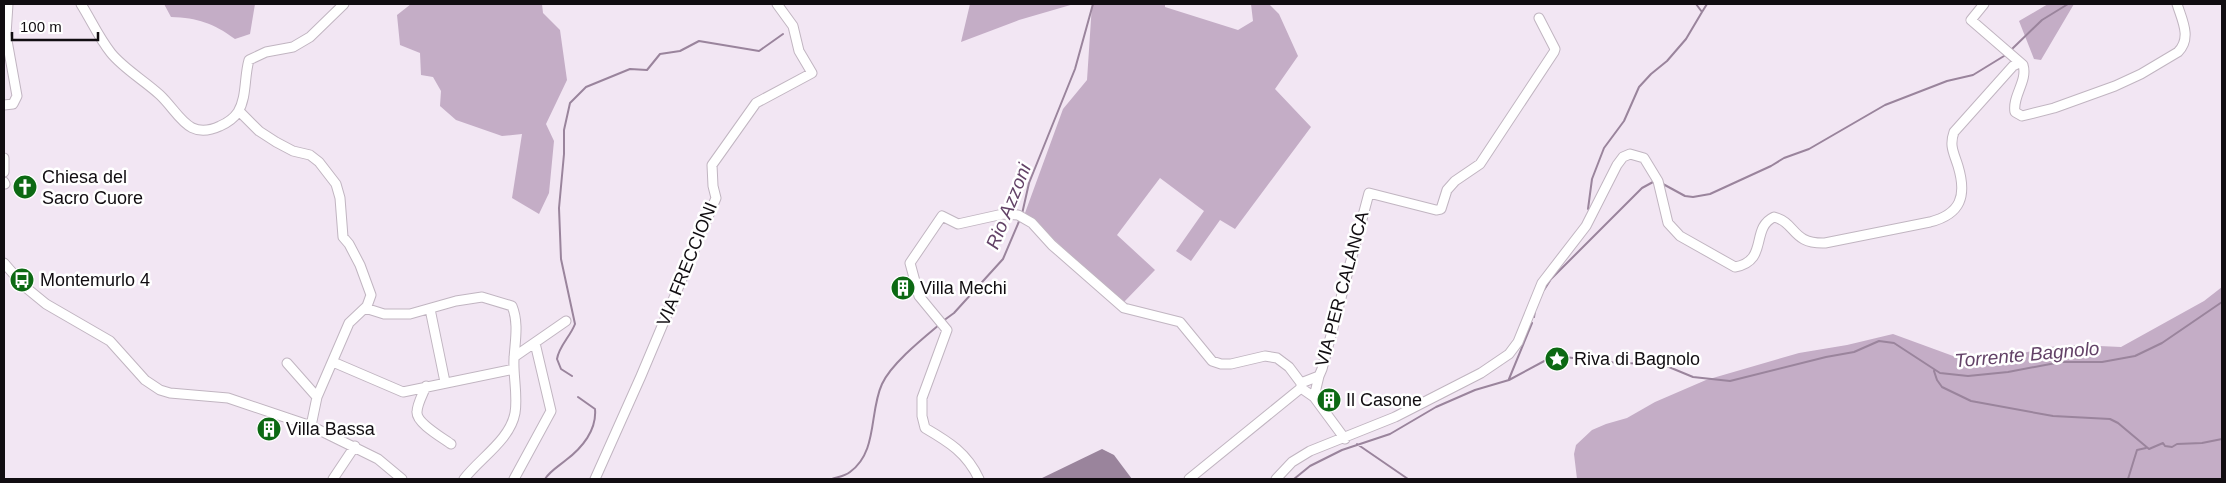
<svg xmlns="http://www.w3.org/2000/svg" width="2226" height="483" font-family="Helvetica,sans-serif">
  <style>
    .forest { fill: #c4adc6 }
    .water { fill: #9a849c }
    .lines { fill: none; stroke-linecap: round; stroke-linejoin: round }
    .stream { stroke: #9a849c; stroke-width: 2 }
    .minor-casing { stroke: #c1b5c1; stroke-width: 11 }
    .minor { stroke: #fff; stroke-width: 9 }
    .labels { text-anchor: middle; stroke-width: 5; stroke-linejoin: round; paint-order: stroke }
    .poi-label { font-size: 18px; fill: #110d11; stroke: #fff; text-anchor: start }
    .street-label { font-size: 18px; fill: #110d11; stroke: #fff }
    .water-label { font-size: 19px; font-style: italic; fill: #634267; stroke: #fff }
  </style>
  <rect width="100%" height="100%" fill="#f2e6f3"/>
  <path class="forest" d="M 164,4 L 255,4 L 250,34 L 235,39 C 213,23 198,18 171,17 Z
    M 411,4 L 542,4 L 543,13 L 560,30 L 567,80 L 546,124 L 554,141 L 549,193 L 539,214 L 512,198 L 522,134 L 502,136 L 456,120 L 440,106 L 441,91 L 433,77 L 421,75 L 420,53 L 400,45 L 397,15 Z
    M 970,4 L 1074,4 L 1019,20 L 961,42 Z
    M 1092,4 L 1165,4 L 1165,7 L 1238,30 L 1253,21 L 1251,4 L 1269,4 L 1279,14 L 1298,56 L 1275,89 L 1311,127 L 1235,229 L 1220,220 L 1191,261 L 1176,251 L 1204,211 L 1160,178 L 1117,235 L 1155,270 L 1123,303 L 1025,213 L 1063,109 L 1087,80 Z
    M 2048,4 L 2074,4 L 2041,60 L 2034,59 L 2019,21 Z
    M 2222,287 L 2222,479 L 1577,479 L 1574,454 L 1576,445 L 1592,430 L 1606,424 L 1627,418 L 1655,402 L 1706,380 L 1799,353 L 1847,345 L 1893,334 L 1975,364 L 2049,347 L 2078,345 L 2121,347 L 2204,301 Z"/>
  <path class="water" d="M 1102,449 L 1114,455 L 1132,479 L 1040,479 Z"/>
  <g class="lines">
    <path class="stream" d="M 1702,12 L 1707,4
      M 2012,49 L 2042,20 L 2068,4
      M 1663,184 L 1685,196 L 1693,197 L 1710,194 L 1771,166 L 1784,158 L 1809,149 L 1885,105 L 1947,81 L 1973,75 L 2004,56
      M 1588,209 L 1592,179 L 1604,148 L 1624,121 L 1639,87 L 1651,74 L 1667,61 L 1686,39 L 1702,12 L 1696,4
      M 1022,214 L 1029,183 L 1075,69 L 1093,4
      M 1544,290 L 1551,279 L 1642,188 L 1653,182 L 1656,183
      M 1534,317 L 1535,311
      M 943,321 L 954,313 L 1003,259 L 1020,219
      M 1934,371 L 1937,380 L 1942,387 L 1971,401 L 2053,416 L 2110,419 L 2118,423 L 2149,449 L 2163,443 L 2165,446 L 2172,447 L 2177,444 L 2202,443 L 2222,439
      M 572,376 L 561,369 L 557,359 C 559,346 570,337 575,324 L 561,259 L 559,208 L 564,154 L 564,130 L 570,103 L 586,87 L 630,69 L 647,70 L 660,54 L 680,51 L 699,41 L 759,51 L 783,34
      M 1509,379 L 1532,323
      M 1357,444 L 1408,479
      M 545,479 C 550,471 559,466 566,460 C 582,448 597,430 595,409 L 578,397
      M 832,479 C 838,477 845,476 850,472 C 878,452 869,412 882,384 C 891,364 922,339 940,324
      M 1294,479 L 1310,466 L 1342,450 L 1390,434 L 1436,407 L 1475,390 L 1509,380 L 1548,359 L 1565,357 L 1605,362 L 1664,365 L 1693,377 L 1730,381 L 1826,357 L 1854,352 L 1879,341 L 1894,343 L 1940,373 L 1968,376 L 2008,372 L 2061,362 L 2102,362 L 2135,356 L 2162,343 L 2222,302
      M 2128,479 L 2137,450 L 2146,448"/>
    <defs>
      <path id="minor" d="M 81,4 C 91,20 99,38 111,53 C 124,69 145,81 160,95 C 180,114 188,141 220,126 C 227,123 234,118 238,112 C 247,97 244,77 249,60 L 266,52 L 293,47 L 310,37 L 344,4
        M 1984,4 L 1971,20 L 2023,65 C 2028,81 2012,96 2015,112 L 2022,116 L 2054,108 L 2115,86 L 2141,74 L 2178,52 C 2192,38 2182,20 2177,4
        M 4,105 L 13,104 L 17,96 L 6,35 L 8,4
        M 239,111 L 259,131 L 276,142 L 293,151 L 310,155 L 319,162 L 336,184 L 340,198 L 343,237 L 349,244 L 360,265 L 371,295 L 367,306 L 349,323 L 317,397 L 311,426
        M 4,158 L 4,172
        M 4,182 L 5,184
        M 4,263 L 24,286 L 46,304 L 110,341 L 145,380 L 160,390 L 170,393 L 228,398 L 311,426 L 378,459 L 402,479
        M 365,308 L 384,314 L 410,314 L 456,301 L 482,297 L 512,306 C 519,323 515,341 514,359 C 513,376 518,396 515,413 C 510,440 480,458 464,479
        M 430,309 L 445,382
        M 514,357 L 566,321
        M 333,362 L 403,392 L 514,369
        M 287,363 L 317,397
        M 1301,383 L 1319,376 L 1322,369 L 1369,193 L 1436,210 L 1441,209 L 1447,190 L 1455,181 L 1480,164 L 1554,52 L 1555,49 L 1539,18
        M 426,386 C 423,394 417,404 417,412 C 416,423 443,438 451,444
        M 1314,397 L 1319,376
        M 333,479 L 355,446
        M 514,479 L 551,411 L 535,343
        M 595,479 L 641,376 L 716,198 L 713,186 L 712,165 L 756,103 L 812,73 L 799,51 L 793,26 L 777,4
        M 979,479 C 967,453 949,442 925,428 L 922,416 L 922,398 L 947,330 L 919,296 L 910,263 L 942,216 L 958,224 L 1003,214 L 1018,215 L 1032,223 L 1052,245 L 1124,308 L 1180,322 L 1212,361 L 1221,364 L 1231,364 L 1265,356 L 1277,358 L 1289,367 L 1301,383 L 1301,388 L 1314,397 L 1345,439
        M 1189,479 L 1301,388
        M 1276,479 L 1292,462 L 1310,451 L 1395,417 L 1481,373 L 1509,354 L 1518,342 L 1542,283 L 1586,226 L 1617,165 L 1623,157 L 1630,154 L 1644,158 L 1658,181 L 1668,223 L 1680,236 L 1735,267 C 1769,261 1750,228 1774,217 C 1797,223 1791,244 1825,243 L 1930,222 C 1961,214 1967,196 1958,166 C 1954,153 1949,146 1954,132 L 2013,66 L 2019,63"/>
    </defs>
    <use href="#minor" class="minor-casing"/>
    <use href="#minor" class="minor"/>
  </g>
  <defs>
    <symbol id="church-disc" viewBox="-11 -11 22 22"><circle r="9.5" fill="#0c6913" stroke="#fff"/><path d="M-1.2-6h2.4v3.5h3.3v2.4h-3.3V6h-2.4V-.1h-3.3v-2.4h3.3Z" fill="#fff"/></symbol>
    <symbol id="bus-disc" viewBox="-11 -11 22 22"><circle r="9.5" fill="#0c6913" stroke="#fff"/><path d="M-5-6H5V4H4V6H2V4H-2V6H-4V4H-5ZM-3.5-4V0h7V-4ZM-3.5 1.2v1.5H-2V1.2ZM2 1.2v1.5H3.5V1.2Z" fill="#fff"/></symbol>
    <symbol id="building-disc" viewBox="-11 -11 22 22"><circle r="9.5" fill="#0c6913" stroke="#fff"/><path d="M-4-6H4V6H1V3H-1V6H-4ZM-2.5-4.3h1.7v1.8h-1.7ZM.8-4.3h1.7v1.8H.8ZM-2.5-1h1.7V.8h-1.7ZM.8-1h1.7V.8H.8Z" fill="#fff"/></symbol>
    <symbol id="sight-disc" viewBox="-11 -11 22 22"><circle r="9.5" fill="#0c6913" stroke="#fff"/><path d="M0-6L1.8-2.2L6-1.7L2.9 1.2L3.7 5.4L0 3.3L-3.7 5.4L-2.9 1.2L-6-1.7L-1.8-2.2Z" fill="#fff"/></symbol>
  </defs>
  <g fill-rule="evenodd">
    <use href="#church-disc" x="11" y="173" width="28" height="28"/>
    <use href="#bus-disc" x="8" y="266" width="28" height="28"/>
    <use href="#building-disc" x="889" y="274" width="28" height="28"/>
    <use href="#sight-disc" x="1543" y="345" width="28" height="28"/>
    <use href="#building-disc" x="1315" y="386" width="28" height="28"/>
    <use href="#building-disc" x="255" y="415" width="28" height="28"/>
  </g>
  <g class="labels">
    <g class="poi-label">
      <text x="42" y="183">Chiesa del<tspan x="42" dy="21">Sacro Cuore</tspan></text>
      <text x="40" y="286">Montemurlo 4</text>
      <text x="920" y="294">Villa Mechi</text>
      <text x="1574" y="365">Riva di Bagnolo</text>
      <text x="1346" y="406">Il Casone</text>
      <text x="286" y="435">Villa Bassa</text>
    </g>
    <g class="street-label">
      <text transform="translate(687 264) rotate(-68)" y="6">VIA FRECCIONI</text>
      <text transform="translate(1342 289) rotate(-75)" y="6">VIA PER CALANCA</text>
    </g>
    <g class="water-label">
      <text transform="translate(1008 206) rotate(-68)" y="7">Rio Azzoni</text>
      <text transform="translate(2027 354) rotate(-5)" y="7">Torrente Bagnolo</text>
    </g>
  </g>
  <rect width="2226" height="483" fill="none" stroke="#110d11" stroke-width="10"/>
  <path d="M12 32v8h86v-8" fill="none" stroke="#110d11" stroke-width="2.5"/>
  <text x="20" y="32" font-size="15" fill="#110d11" stroke="#ffffff" stroke-width="4" paint-order="stroke">100 m</text>
</svg>
